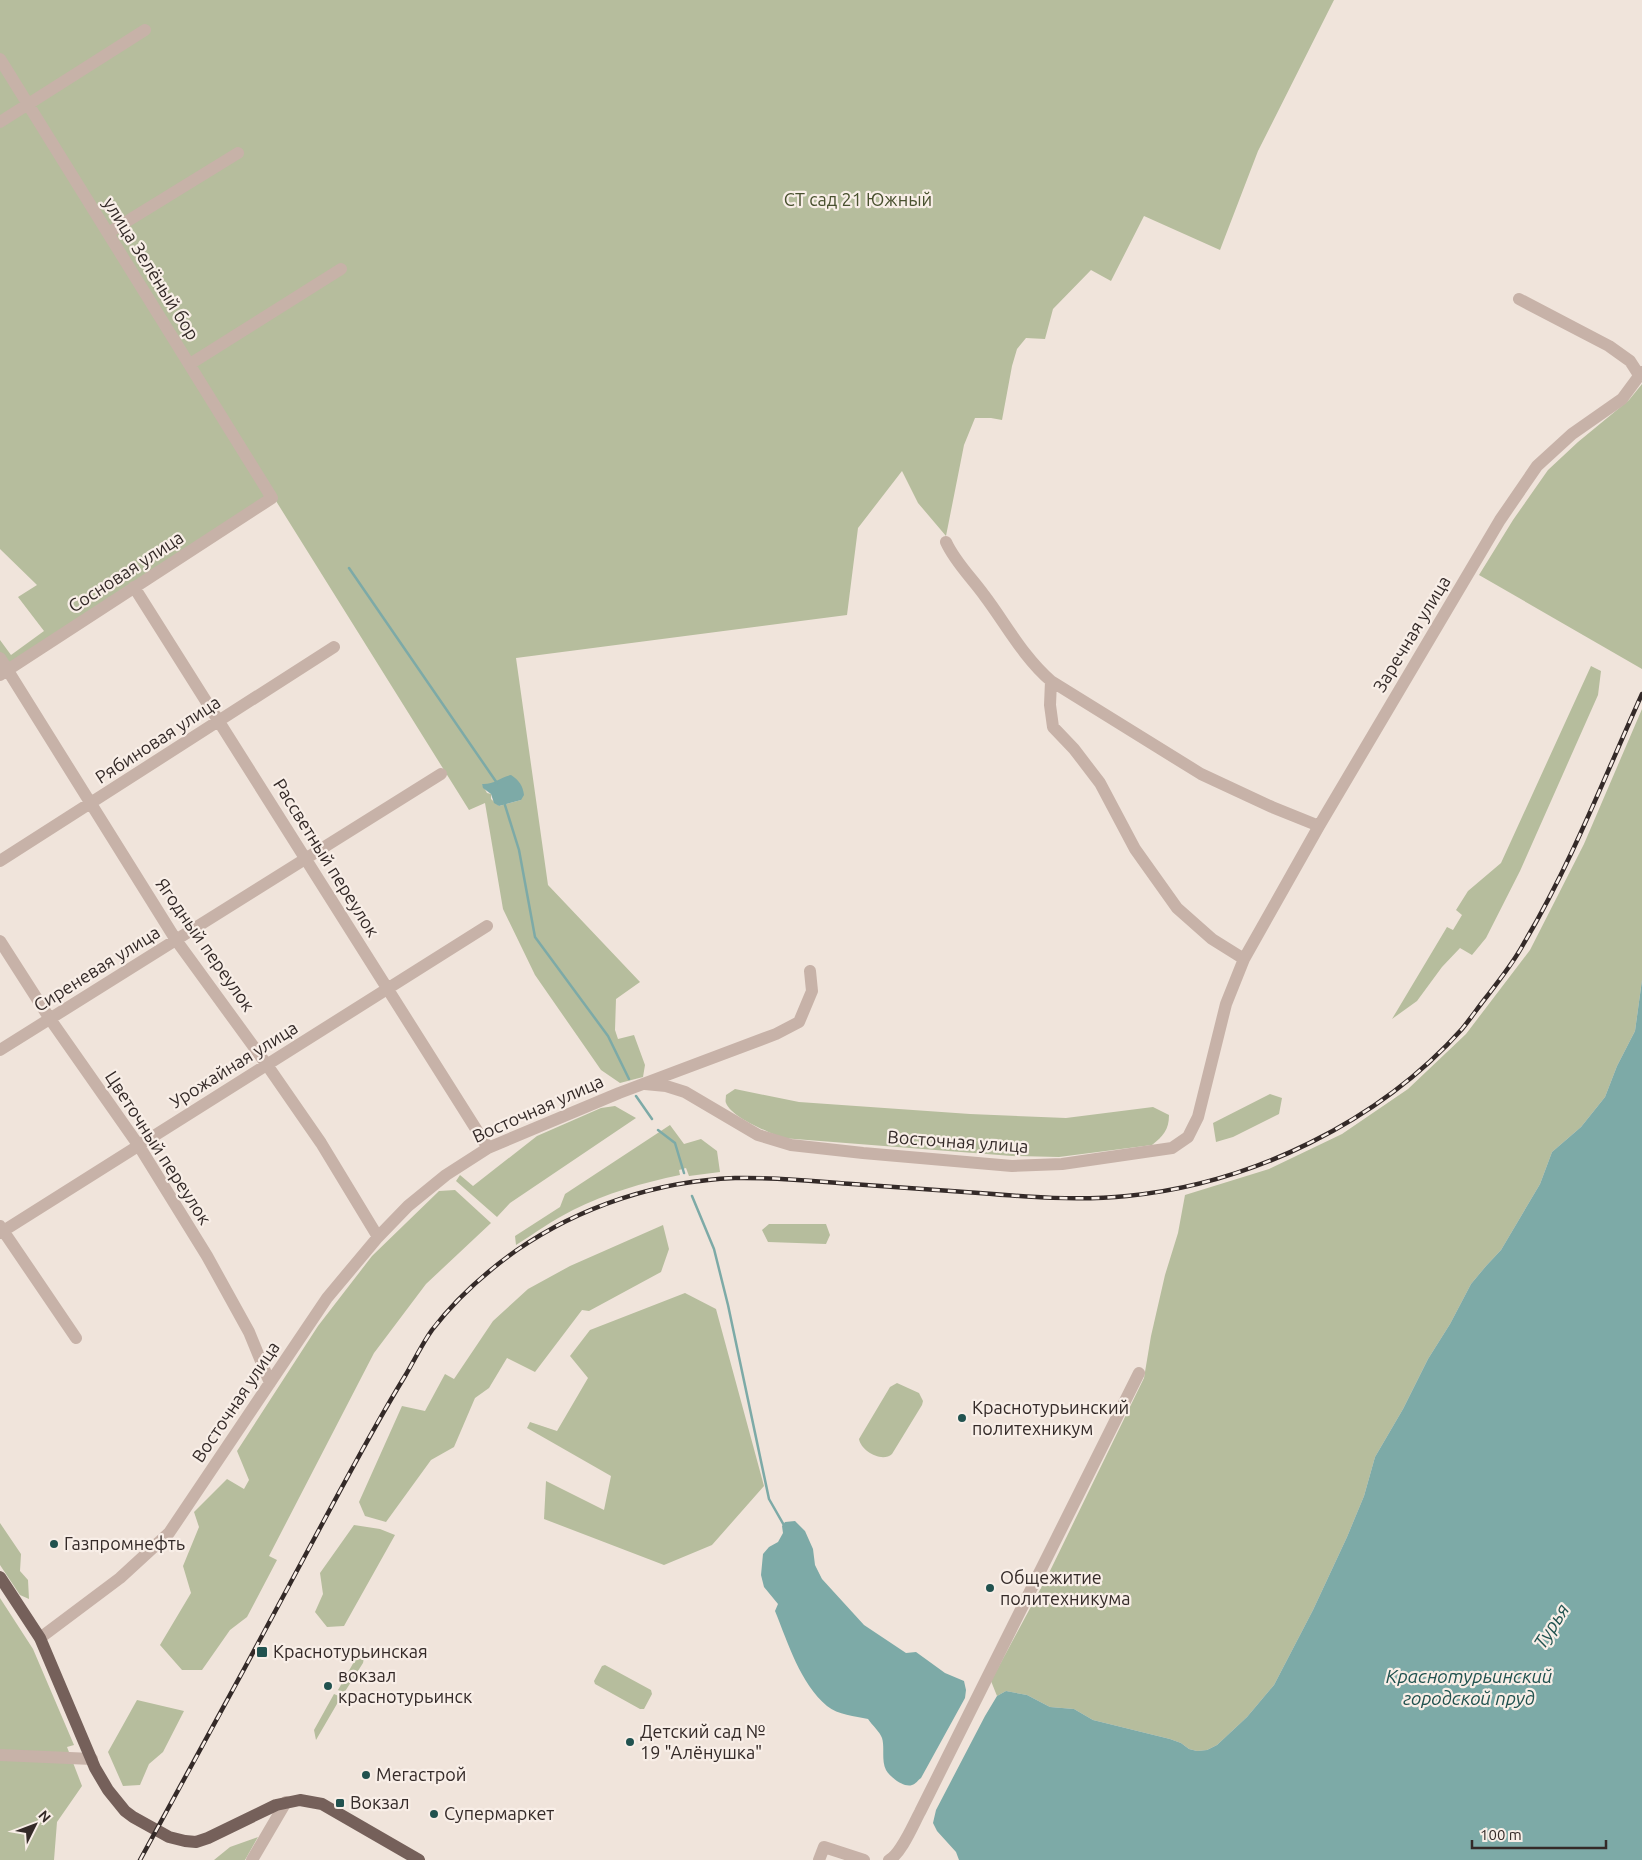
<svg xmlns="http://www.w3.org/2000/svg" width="1642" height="1860" font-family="Ubuntu,sans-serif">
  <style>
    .green { fill: #b6bd9d; fill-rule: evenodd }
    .water { fill: #7daaa7 }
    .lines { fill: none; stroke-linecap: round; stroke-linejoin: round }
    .stream { stroke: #7daaa7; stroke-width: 2.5 }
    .minor { stroke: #c7b2a8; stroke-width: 12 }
    .major { stroke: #75605a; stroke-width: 12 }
    .rail-casing { stroke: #342a28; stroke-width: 4.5 }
    .rail { stroke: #f8eee7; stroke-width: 2.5; stroke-dasharray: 8; stroke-linecap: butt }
    .poi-dot { fill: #21524f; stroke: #f8eee7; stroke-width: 2 }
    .labels { text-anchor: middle; stroke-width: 4.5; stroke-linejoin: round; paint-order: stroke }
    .park-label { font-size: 18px; fill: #48502e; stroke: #f8eee7 }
    .street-label { font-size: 18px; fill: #342a28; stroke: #f8eee7 }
    .poi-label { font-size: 18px; fill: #342a28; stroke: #f8eee7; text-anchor: start }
    .water-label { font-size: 19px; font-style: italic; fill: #21524f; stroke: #f8eee7 }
  </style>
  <rect width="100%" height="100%" fill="#f0e4db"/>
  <path class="green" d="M 0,0 L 1334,0 L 1258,151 L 1220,250 L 1144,216 L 1111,281 L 1091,270 L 1053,309 L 1045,339 L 1026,338 L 1017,349 L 1012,366 L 1002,420 L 991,418 L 975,418 L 964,445 L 946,536 L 918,503 L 902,471 L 858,528 L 847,615 L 516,658 L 548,885 L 640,982 L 616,999 L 615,1030 L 618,1039 L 634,1035 L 645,1065 L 643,1077 L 620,1083 L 601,1070 L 535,975 L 503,909 L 485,803 L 469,810 L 276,501 L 0,671 L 0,640 L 11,655 L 44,631 L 18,597 L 37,585 L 0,549 ZM 482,784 L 490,785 L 521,800 L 499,806 L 491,799 L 491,794 L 487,793 Z
    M 1642,384 L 1642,669 L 1479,575 L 1513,520 L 1548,470 L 1578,442 L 1629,400 Z
    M 1591,666 L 1601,671 L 1598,695 L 1520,871 L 1486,938 L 1472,955 L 1460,948 L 1442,967 L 1417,1001 L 1392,1019 L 1447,927 L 1453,930 L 1462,915 L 1456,910 L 1468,891 L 1501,863 Z
    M 1642,709 L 1642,980 L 1635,1031 L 1617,1066 L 1605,1097 L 1581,1127 L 1552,1152 L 1540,1184 L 1501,1250 L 1486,1266 L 1471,1284 L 1450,1324 L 1428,1359 L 1403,1409 L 1375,1457 L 1364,1496 L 1347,1537 L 1313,1610 L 1274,1685 L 1247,1717 L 1217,1745 L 1207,1750 L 1197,1751 L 1189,1749 L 1181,1743 L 1170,1739 L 1093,1720 L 1074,1709 L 1050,1707 L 1027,1695 L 1006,1691 L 997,1696 L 991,1681 L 1049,1573 L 1144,1378 L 1151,1336 L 1165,1275 L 1178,1233 L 1185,1195 L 1269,1169 L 1342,1134 L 1408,1089 L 1466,1034 L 1530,950 L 1584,844 Z
    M 735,1089 L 799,1102 L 970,1114 L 1066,1118 L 1153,1107 L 1169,1115 C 1169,1130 1163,1136 1152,1145 L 1059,1157 L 1012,1156 L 782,1138 C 769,1132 732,1118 726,1103 C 725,1101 726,1098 726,1095 Z
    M 1270,1094 L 1282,1098 L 1279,1114 L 1233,1137 L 1216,1142 L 1213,1123 Z
    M 615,1106 L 636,1118 L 510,1203 L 497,1217 L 456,1181 L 460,1175 L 473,1186 L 537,1136 L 601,1108 Z
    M 670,1125 L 684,1144 L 701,1139 L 717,1151 L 720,1172 L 689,1176 L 686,1168 L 679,1170 L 680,1175 C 642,1183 607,1193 573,1210 C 553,1220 535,1233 516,1245 L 515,1236 L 560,1207 L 565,1194 Z
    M 455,1190 L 491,1223 L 426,1284 L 374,1353 L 269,1556 L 277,1560 L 247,1617 L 230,1630 L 202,1670 L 182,1670 L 160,1645 L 191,1593 L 183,1566 L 199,1527 L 194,1512 L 227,1479 L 244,1489 L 249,1480 L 237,1451 L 318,1326 L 372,1256 L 439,1191 Z
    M 769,1224 L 826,1224 L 830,1235 L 826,1244 L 768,1242 L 762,1230 Z
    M 663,1225 L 669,1249 L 661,1272 L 589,1311 L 582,1310 L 535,1372 L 507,1358 L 489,1388 L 475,1398 L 454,1447 L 431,1460 L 386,1522 L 365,1516 L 359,1502 L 402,1406 L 425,1411 L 445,1374 L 454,1379 L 493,1321 L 528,1289 L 570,1266 Z
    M 685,1293 L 716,1309 L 764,1486 L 712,1545 L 664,1565 L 544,1519 L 546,1481 L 604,1510 L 611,1476 L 527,1428 L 530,1422 L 557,1431 L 588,1378 L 570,1356 L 590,1330 Z
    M 897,1383 L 919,1393 L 923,1401 L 922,1405 L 892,1454 C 882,1463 861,1451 859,1439 L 890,1387 Z
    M 0,1523 L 21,1554 L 20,1571 L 28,1580 L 29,1599 L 20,1595 L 0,1565 Z
    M 354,1525 L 380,1529 L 395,1535 L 344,1626 L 327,1627 L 315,1612 L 323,1594 L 320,1573 Z
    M 0,1598 L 33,1649 L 74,1745 L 67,1747 L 82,1786 L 57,1822 L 54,1860 L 0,1860 Z
    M 359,1653 L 363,1655 L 364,1658 L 363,1663 L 344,1693 L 338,1690 Z
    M 605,1665 L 651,1690 L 652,1694 L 644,1709 L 640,1709 L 595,1684 L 594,1681 L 602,1666 Z
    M 334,1694 L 341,1697 L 316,1740 L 314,1730 Z
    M 137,1700 L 184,1711 L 163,1752 L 149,1764 L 140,1785 L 123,1786 L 108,1752 Z
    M 258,1837 L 245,1860 L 214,1860 L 230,1847 Z"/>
  <path class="water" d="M 511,775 C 519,780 523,786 524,795 L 521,800 L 499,806 L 494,803 L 491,794 L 483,788 L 482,784 C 493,785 501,777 511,775 Z
    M 1642,980 L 1642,1860 L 959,1860 L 956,1852 L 937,1831 L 933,1823 L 936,1810 L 985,1716 L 997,1696 L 1006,1691 L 1027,1695 L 1050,1707 L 1074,1709 L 1093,1720 L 1170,1739 L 1181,1743 L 1189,1749 L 1197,1751 L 1207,1750 L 1217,1745 L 1247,1717 L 1274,1685 L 1313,1610 L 1347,1537 L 1364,1496 L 1375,1457 L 1403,1409 L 1428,1359 L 1450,1324 L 1471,1284 L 1486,1266 L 1501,1250 L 1540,1184 L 1552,1152 L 1581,1127 L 1605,1097 L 1617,1066 L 1635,1031 Z
    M 795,1521 L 805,1531 L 813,1549 L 815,1565 L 822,1579 L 864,1625 L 906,1653 L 916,1652 L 945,1673 L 964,1681 L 966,1690 L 965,1698 L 921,1778 C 918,1780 916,1784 912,1785 C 904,1788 890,1777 886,1770 C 881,1760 885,1748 882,1738 C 880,1732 872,1725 868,1719 C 855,1716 838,1715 827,1706 C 800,1683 788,1643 775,1611 L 778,1604 L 764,1587 L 761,1575 L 763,1554 L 769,1547 L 778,1542 L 783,1533 L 782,1526 L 785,1522 Z"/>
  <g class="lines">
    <path class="stream" d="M 349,568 L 497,783
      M 504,802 L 519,850 L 535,937 L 608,1036 L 629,1079
      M 636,1096 L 652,1119
      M 658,1130 L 675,1143 L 684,1173
      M 692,1196 L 714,1249 L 728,1305 L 769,1499 L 785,1527"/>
    <path class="minor" d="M 0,59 L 272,498 L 0,675
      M 0,122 L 145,30
      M 108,233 L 238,153
      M 1519,299 L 1609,346 L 1630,361 L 1639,375
      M 190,364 L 341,269
      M 946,542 C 955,562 971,577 984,595 C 1006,624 1023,657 1051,681 L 1201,774 L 1272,807 L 1319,826
      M 134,587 L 488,1148
      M 0,658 L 176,940 L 267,1065 L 321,1143 L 378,1237
      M 1051,681 L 1050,705 L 1053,727 L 1074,749 L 1100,783 L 1135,849 L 1177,908 L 1212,939 L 1244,959
      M 0,861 L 334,647
      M 0,941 L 50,1019 L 139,1146 L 207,1256 L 249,1332 L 270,1383
      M 0,1050 L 441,774
      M 645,1084 L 666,1086 L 685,1092 L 758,1135 L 791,1145 L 863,1153 L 1012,1166 L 1062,1164 L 1172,1148 L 1188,1137 L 1198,1117 L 1226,1004 L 1244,959 L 1319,826 L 1500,520 L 1537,466 L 1572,434 L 1622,399 L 1642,372
      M 0,1226 L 76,1338
      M 0,1233 L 487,926
      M 40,1638 L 120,1578 L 169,1533 L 327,1298 L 378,1237 L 408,1206 L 446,1175 L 488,1148 L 619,1093 L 776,1034 L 799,1022 L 812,991 L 810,971
      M 0,1755 L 92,1759
      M 252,1860 L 286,1802
      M 819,1860 L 824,1847 L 864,1860
      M 889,1860 C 901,1854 913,1825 920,1812 L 1139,1373"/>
    <path class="major" d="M 0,1577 L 40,1638 L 95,1768 L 108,1790 L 125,1811 L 133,1817 L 169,1837 L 185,1841 L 196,1842 L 208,1838 L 276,1805 L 300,1800 L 322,1804 L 419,1860"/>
    <defs>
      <path id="rail" d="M 140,1860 C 196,1758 252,1655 307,1552 C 339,1493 370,1433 405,1376 C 414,1361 422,1344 432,1330 C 455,1300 486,1272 517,1250 C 581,1206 658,1181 735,1178 C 774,1177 813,1181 852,1184 C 894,1187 937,1190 979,1193 C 1028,1197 1078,1201 1127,1196 C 1251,1184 1379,1122 1462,1029 C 1471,1018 1479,1006 1488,995 C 1500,979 1514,962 1524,943 C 1571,864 1604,778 1642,694"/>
    </defs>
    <use href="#rail" class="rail-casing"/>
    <use href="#rail" class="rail"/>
  </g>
  <g class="poi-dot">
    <circle cx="962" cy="1418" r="5"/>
    <circle cx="54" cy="1544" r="5"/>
    <circle cx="990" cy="1588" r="5"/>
    <rect x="256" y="1646" width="12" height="12" rx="2.5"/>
    <circle cx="328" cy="1686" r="5"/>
    <circle cx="630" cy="1742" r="5"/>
    <circle cx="366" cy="1775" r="5"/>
    <rect x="335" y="1798" width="10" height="10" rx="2.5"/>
    <circle cx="434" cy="1814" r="5"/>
  </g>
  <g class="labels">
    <g class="park-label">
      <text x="858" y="206">СТ сад 21 Южный</text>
    </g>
    <g class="street-label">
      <text transform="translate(151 269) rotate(58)" y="6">улица Зелёный бор</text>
      <text transform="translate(126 572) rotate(-33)" y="6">Сосновая улица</text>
      <text transform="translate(1412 634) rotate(-59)" y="6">Заречная улица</text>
      <text transform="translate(158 740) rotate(-33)" y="6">Рябиновая улица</text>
      <text transform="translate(326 858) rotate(58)" y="6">Рассветный переулок</text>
      <text transform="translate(205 945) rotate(55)" y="6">Ягодный переулок</text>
      <text transform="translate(97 969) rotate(-32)" y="6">Сиреневая улица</text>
      <text transform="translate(234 1065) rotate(-32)" y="6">Урожайная улица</text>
      <text transform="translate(538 1109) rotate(-24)" y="6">Восточная улица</text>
      <text transform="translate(958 1142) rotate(4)" y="6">Восточная улица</text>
      <text transform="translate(158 1148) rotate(57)" y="6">Цветочный переулок</text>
      <text transform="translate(236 1402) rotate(-56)" y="6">Восточная улица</text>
    </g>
    <g class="poi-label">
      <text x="972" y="1414">Краснотурьинский<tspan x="972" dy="21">политехникум</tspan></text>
      <text x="64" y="1550">Газпромнефть</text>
      <text x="1000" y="1584">Общежитие<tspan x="1000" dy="21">политехникума</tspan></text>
      <text x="273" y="1658">Краснотурьинская</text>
      <text x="338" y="1682">вокзал<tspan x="338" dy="21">краснотурьинск</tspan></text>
      <text x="640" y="1738">Детский сад №<tspan x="640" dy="21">19 "Алёнушка"</tspan></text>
      <text x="376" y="1781">Мегастрой</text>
      <text x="350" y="1809">Вокзал</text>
      <text x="444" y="1820">Супермаркет</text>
    </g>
    <g class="water-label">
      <text transform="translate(1551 1626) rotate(-58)" y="7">Турья</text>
      <text x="1469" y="1683">Краснотурьинский<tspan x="1469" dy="22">городской пруд</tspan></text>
    </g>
  </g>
  <g transform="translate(35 1825) rotate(48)" stroke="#f8eee7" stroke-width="4" paint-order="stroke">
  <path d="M0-4L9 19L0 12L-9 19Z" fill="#342a28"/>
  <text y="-8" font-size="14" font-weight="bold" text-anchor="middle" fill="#342a28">N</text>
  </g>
  <path d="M1472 1840v8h134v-8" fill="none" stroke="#342a28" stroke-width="2.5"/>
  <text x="1480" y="1840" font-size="15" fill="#342a28" stroke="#f8eee7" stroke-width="4" paint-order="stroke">100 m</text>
</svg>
